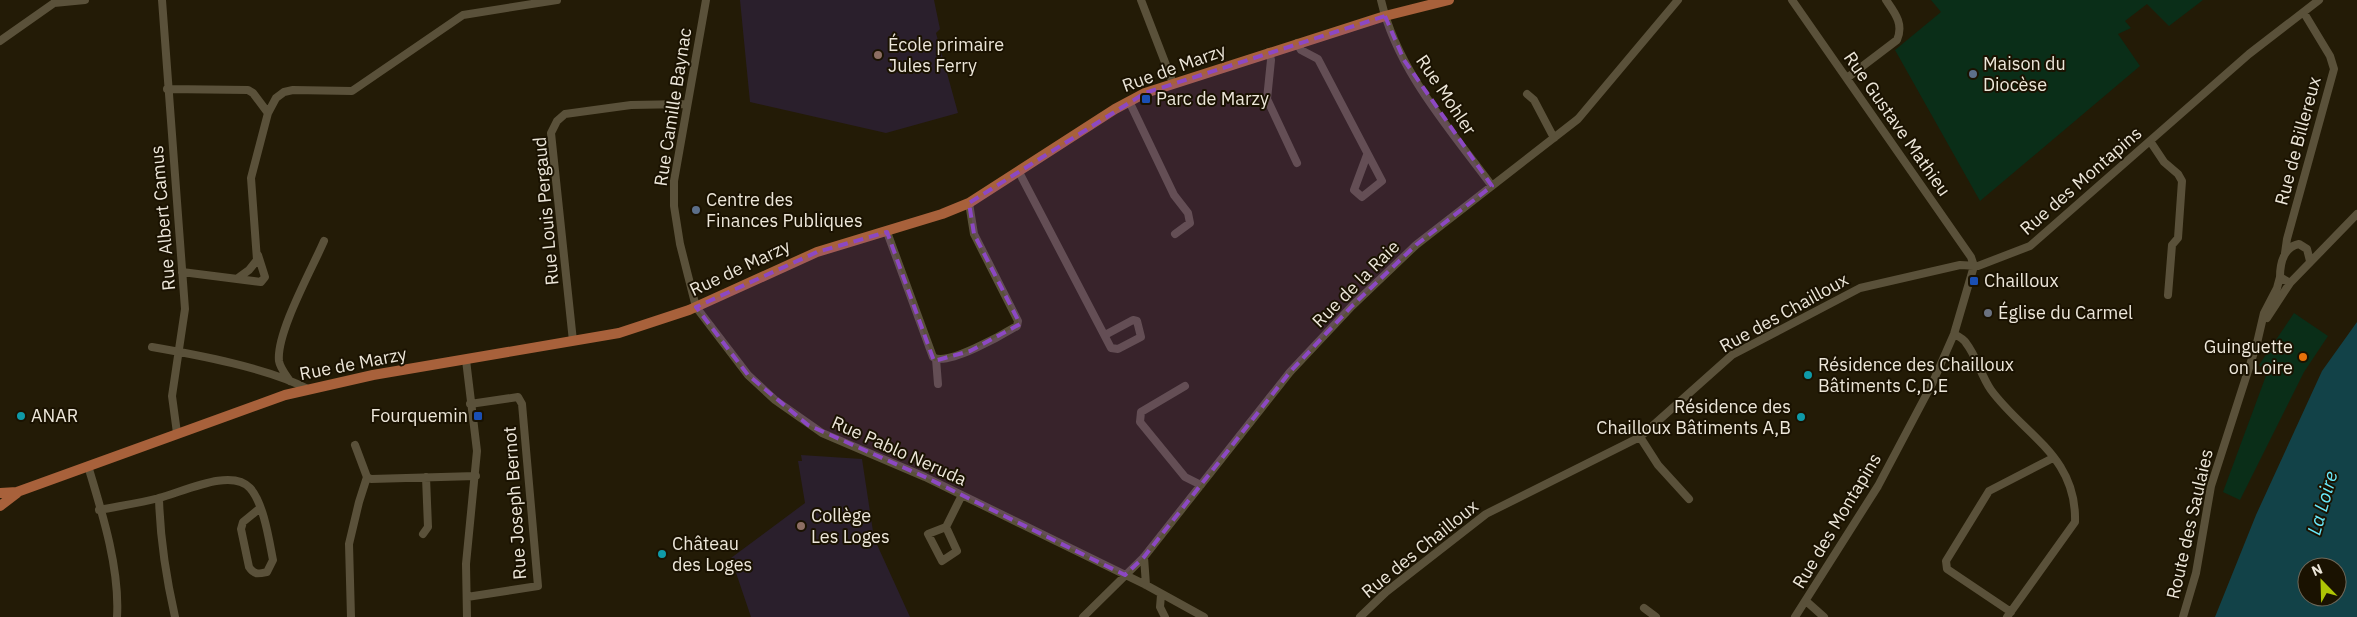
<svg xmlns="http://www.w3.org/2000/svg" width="2357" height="617" font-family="'IBM Plex Sans',sans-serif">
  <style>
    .education { fill: #2a1f2c }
    .green { fill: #0a2e18 }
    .water { fill: #124248; fill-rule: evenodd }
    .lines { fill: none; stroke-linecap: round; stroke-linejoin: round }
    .minor { stroke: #5a513a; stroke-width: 8 }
    .major { stroke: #a8613b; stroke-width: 10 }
    .marked { fill: #8c48c3; fill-opacity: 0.2; stroke: #8c48c3; stroke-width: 4; stroke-dasharray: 10 6; stroke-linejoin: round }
    .education-dot { fill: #8d6e63; stroke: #1a1201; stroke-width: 2 }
    .service-dot { fill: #5c6f8a; stroke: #1a1201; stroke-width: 2 }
    .transit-dot { fill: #1a4fb4; stroke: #1a1201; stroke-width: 2 }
    .worship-dot { fill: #6b7280; stroke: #1a1201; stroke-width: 2 }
    .food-dot { fill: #e8710a; stroke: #1a1201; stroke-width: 2 }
    .culture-dot { fill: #0f9aa8; stroke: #1a1201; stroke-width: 2 }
    .labels { text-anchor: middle; stroke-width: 4; stroke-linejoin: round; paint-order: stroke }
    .poi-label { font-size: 18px; fill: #ede7da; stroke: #1a1201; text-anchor: start }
    .street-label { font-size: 18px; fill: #ede7da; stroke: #1a1201 }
    .water-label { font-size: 19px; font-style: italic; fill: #6aeafc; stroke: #1a1201 }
  </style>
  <rect width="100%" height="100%" fill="#231b06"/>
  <path class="education" d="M 740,0 L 934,0 L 940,29 L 936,33 L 958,113 L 886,133 L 750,102 Z
    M 801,455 L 862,459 L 874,538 L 910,617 L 751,617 L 731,558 L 805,503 L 798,461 L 802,461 Z"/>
  <path class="green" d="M 1931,0 L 2203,0 L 2169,26 L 2147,4 L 2125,21 L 2131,28 L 2118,34 L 2140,66 L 1980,201 L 1895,50 L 1941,12 Z
    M 2294,313 L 2328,336 L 2304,372 L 2240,500 L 2223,492 L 2267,373 L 2259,365 Z"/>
  <path class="water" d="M 2357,322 L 2357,617 L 2215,617 L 2256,515 L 2322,371 ZM 2307,567 L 2337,567 L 2337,597 L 2307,597 Z"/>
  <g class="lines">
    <path class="minor" d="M 162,0 L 185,309 L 172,396 L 177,433
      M 706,0 L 674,181 L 674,206 L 680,244 L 696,307 L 748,375 L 775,400 L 822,433 L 925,477 L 1146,585 L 1204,617
      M 1141,0 L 1173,83
      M 1381,0 C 1397,70 1450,129 1492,186
      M 1792,0 L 1971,257 L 1974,266 L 1954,334 L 1932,384 L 1878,486 L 1795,617
      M 54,3 L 85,0
      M 0,41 L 54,3
      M 1297,43 L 1301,50 L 1318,59 L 1382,181 L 1362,197 L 1354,190 L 1367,155
      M 1269,52 L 1271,60 L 1267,99 L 1297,163
      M 1847,78 L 1897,40 C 1904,24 1895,13 1886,0
      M 167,89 L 248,90 L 253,93 L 268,113
      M 1527,94 L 1534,100 L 1554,138
      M 1129,101 L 1174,195 L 1188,213 L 1190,223 L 1175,234
      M 2150,141 L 2164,162 L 2178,174 L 2182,181 L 2178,238 L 2172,245 L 2168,295
      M 1019,172 L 1111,348 L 1118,349 L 1141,337 L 1137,321 L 1133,320 L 1105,335
      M 887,232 L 933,357 C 946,367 1004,334 1017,326 L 1018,321 L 974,234 L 969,203
      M 2285,253 L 2287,239 L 2334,69 L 2330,56 L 2304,13
      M 2310,261 L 2307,249 L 2299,244 C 2284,247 2280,263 2280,277 L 2290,283 L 2357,214
      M 182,272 L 261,282 L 265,277 L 258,255
      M 238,278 L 249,270 L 257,260 L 251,178 L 268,113 L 276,98 L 284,92 L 293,90 L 352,91 L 463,15 L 557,0
      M 2267,318 L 2290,283
      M 1954,334 C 1958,336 1964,339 1966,343 C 1977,357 1981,376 1991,390 C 2024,435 2077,456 2075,522 L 2007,617
      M 573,341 L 551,133 L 557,121 L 565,114 L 631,105 L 686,104
      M 152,347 C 198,355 268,368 308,389
      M 936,359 L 938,384
      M 466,360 L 477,451 L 466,564 L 467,617
      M 290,381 C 286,375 280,368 279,361 C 276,333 312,269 324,241
      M 1185,386 L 1141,412 L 1140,422 L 1185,477 L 1201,485
      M 1640,437 L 1658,465 L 1689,499
      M 355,445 L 367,477
      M 88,466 C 102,512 120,569 117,617
      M 159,498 C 160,539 166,577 175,617
      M 99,510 C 119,506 140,503 159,498 C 181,493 231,467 250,488 C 264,504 269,540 273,560 L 267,572 C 258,574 254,575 249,567 L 241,529 L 243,522 L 259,509
      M 946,527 L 957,551 L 942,561 L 928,534 L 946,527 L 962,495
      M 423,534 L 428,527 L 426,477
      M 1144,557 L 1146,585
      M 1161,595 L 1160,607 L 1165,617
      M 467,597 L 538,586 L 522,404 L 518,397 L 470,404
      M 1806,601 L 1824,617
      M 1644,608 L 1656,617
      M 2011,612 L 1947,569 L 1946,561 L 1989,491 L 2053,458
      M 351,617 L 349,544 L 359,502 L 367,477 L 371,479 L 476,476
      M 1083,617 L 1144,557 L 1290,372 L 1352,306 L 1416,245 L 1578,119 L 1678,0
      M 1360,617 L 1386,592 L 1486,514 L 1640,437 L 1732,355 L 1860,288 L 1960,265 L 1978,266 L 2030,246 L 2249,54 L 2319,0
      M 2183,617 L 2196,573 L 2211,486 L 2257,343 L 2264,313 L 2277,288 L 2280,277"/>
    <path class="major" d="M 0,493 L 17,492 L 285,395 L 373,375 L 619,333 L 689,310 L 817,252 L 942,214 L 969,203 L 1115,109 L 1145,93 L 1385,16 L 1449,0
      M 0,506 L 17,493"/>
  </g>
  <path class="marked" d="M 1385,16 L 1404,60 L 1492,186 L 1416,245 L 1352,306 L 1290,372 L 1144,557 L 1125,575 L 925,477 L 808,425 L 748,375 L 696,307 L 817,252 L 887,232 L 934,361 L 970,351 L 1020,324 L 974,234 L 969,203 L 1145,93 Z"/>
  <g class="education-dot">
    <circle cx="878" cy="55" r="5"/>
    <circle cx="801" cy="526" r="5"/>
  </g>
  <g class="service-dot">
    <circle cx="1973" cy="74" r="5"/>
    <circle cx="696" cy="210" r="5"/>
  </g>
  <g class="transit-dot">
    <rect x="1141" y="94" width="10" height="10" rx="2.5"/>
    <rect x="1969" y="276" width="10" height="10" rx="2.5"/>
    <rect x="473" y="411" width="10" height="10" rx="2.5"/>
  </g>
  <circle class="worship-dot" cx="1988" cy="313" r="5"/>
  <circle class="food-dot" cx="2303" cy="357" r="5"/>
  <g class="culture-dot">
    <circle cx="1808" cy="375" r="5"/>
    <circle cx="21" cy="416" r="5"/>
    <circle cx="1801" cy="417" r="5"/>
    <circle cx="662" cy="554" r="5"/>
  </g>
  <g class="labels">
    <g class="poi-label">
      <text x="888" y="51">École primaire<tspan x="888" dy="21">Jules Ferry</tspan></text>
      <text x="1983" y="70">Maison du<tspan x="1983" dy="21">Diocèse</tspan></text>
      <text x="1156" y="105">Parc de Marzy</text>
      <text x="706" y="206">Centre des<tspan x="706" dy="21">Finances Publiques</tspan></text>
      <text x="1984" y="287">Chailloux</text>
      <text x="1998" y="319">Église du Carmel</text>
      <text x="2293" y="353" text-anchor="end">Guinguette<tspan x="2293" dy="21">on Loire</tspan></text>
      <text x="1818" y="371">Résidence des Chailloux<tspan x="1818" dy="21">Bâtiments C,D,E</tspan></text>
      <text x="1791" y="413" text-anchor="end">Résidence des<tspan x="1791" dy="21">Chailloux Bâtiments A,B</tspan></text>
      <text x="31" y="422">ANAR</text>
      <text x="468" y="422" text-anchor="end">Fourquemin</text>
      <text x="811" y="522">Collège<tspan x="811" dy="21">Les Loges</tspan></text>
      <text x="672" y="550">Château<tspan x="672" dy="21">des Loges</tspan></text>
    </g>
    <g class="street-label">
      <text transform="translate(1174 68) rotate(-20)" y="6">Rue de Marzy</text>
      <text transform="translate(1446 95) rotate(56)" y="6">Rue Mohler</text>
      <text transform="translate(673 107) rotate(-81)" y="6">Rue Camille Baynac</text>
      <text transform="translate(1897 124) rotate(55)" y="6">Rue Gustave Mathieu</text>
      <text transform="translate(2298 141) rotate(-75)" y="6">Rue de Billereux</text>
      <text transform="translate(2081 181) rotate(-41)" y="6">Rue des Montapins</text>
      <text transform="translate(546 211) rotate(-95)" y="6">Rue Louis Pergaud</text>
      <text transform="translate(163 218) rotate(-95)" y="6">Rue Albert Camus</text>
      <text transform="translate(740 268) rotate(-25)" y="6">Rue de Marzy</text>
      <text transform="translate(1356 284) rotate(-45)" y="6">Rue de la Raie</text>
      <text transform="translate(1784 313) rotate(-29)" y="6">Rue des Chailloux</text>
      <text transform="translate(353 364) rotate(-11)" y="6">Rue de Marzy</text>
      <text transform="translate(899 451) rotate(24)" y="6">Rue Pablo Neruda</text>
      <text transform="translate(515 503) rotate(-94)" y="6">Rue Joseph Bernot</text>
      <text transform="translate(1837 521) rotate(-59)" y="6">Rue des Montapins</text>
      <text transform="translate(2190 524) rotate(-77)" y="6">Route des Saulaies</text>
      <text transform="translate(1420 549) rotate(-39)" y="6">Rue des Chailloux</text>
    </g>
    <g class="water-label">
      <text transform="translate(2322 503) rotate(-74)" y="7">La Loire</text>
    </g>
  </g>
  <g transform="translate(2322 582) rotate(337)"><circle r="24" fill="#1a1201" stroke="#6e6758"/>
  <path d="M0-4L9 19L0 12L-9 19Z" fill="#afc505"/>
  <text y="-8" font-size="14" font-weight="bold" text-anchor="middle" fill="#ede7da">N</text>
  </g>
</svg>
